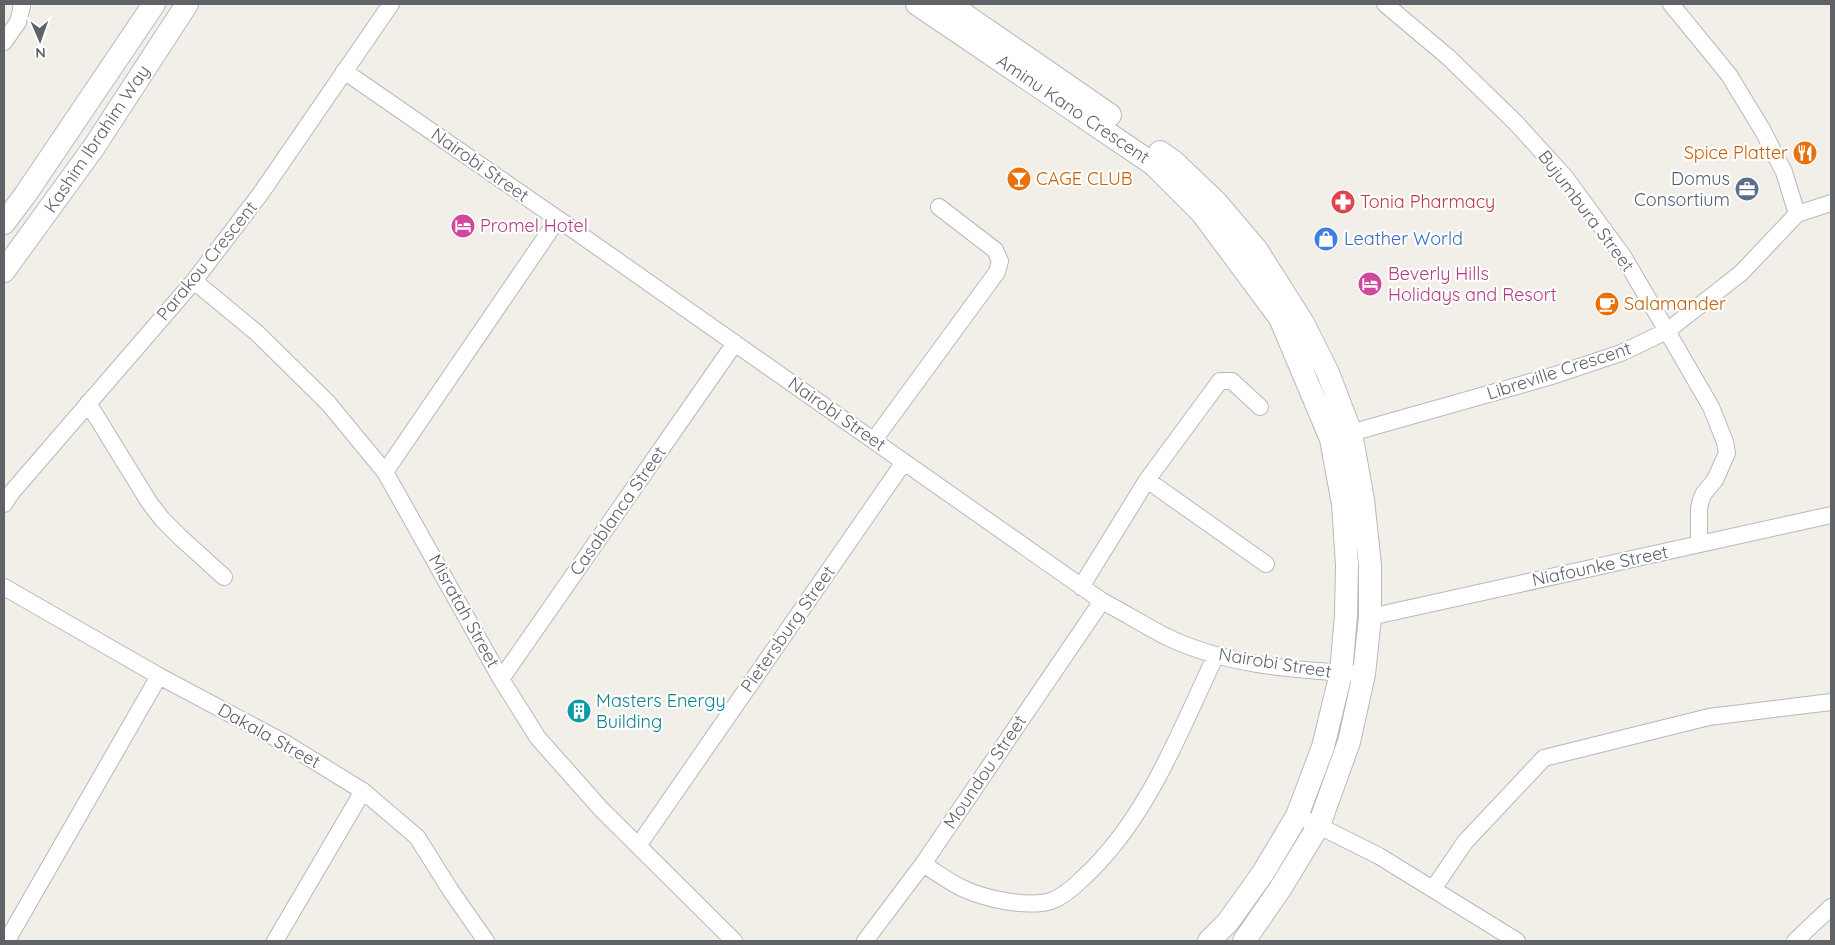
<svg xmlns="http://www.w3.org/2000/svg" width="1835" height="945" font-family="Quicksand,sans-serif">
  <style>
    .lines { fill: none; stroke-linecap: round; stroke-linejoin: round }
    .street-casing { stroke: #b5b8bc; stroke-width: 18 }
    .secondary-casing { stroke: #b6babf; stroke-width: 24 }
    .street { stroke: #fff; stroke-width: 16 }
    .secondary { stroke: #fff; stroke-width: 22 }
    .labels { text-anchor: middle; stroke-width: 4.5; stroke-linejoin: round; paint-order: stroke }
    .street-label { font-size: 18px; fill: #5f6368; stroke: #fff }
    .food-label { font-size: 18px; fill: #c56008; stroke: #fff; text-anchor: start }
    .service-label { font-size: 18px; fill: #4e5e75; stroke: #fff; text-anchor: end }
    .health-label { font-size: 18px; fill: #be3a42; stroke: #fff; text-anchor: start }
    .hotel-label { font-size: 18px; fill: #b23c85; stroke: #fff; text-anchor: start }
    .shop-label { font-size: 18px; fill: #366cbe; stroke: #fff; text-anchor: start }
    .culture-label { font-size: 18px; fill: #0d838f; stroke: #fff; text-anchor: start }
  </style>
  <rect width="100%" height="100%" fill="#f1efe8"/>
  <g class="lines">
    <defs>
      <path id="street" d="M 1385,4 L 1448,57 L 1516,123 L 1565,177 L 1623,256 L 1667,331 L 1711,407 L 1725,442 L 1727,453 L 1715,480 L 1704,493 L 1701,500 L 1699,508 L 1699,544
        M 4,42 L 18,22 L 22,6 L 21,4
        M 344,71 L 558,219 L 1102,601 C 1123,612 1144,625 1165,636 C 1222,664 1289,670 1352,673
        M 1797,214 L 1831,203
        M 194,281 L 257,333 L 328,403 L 385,472 L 501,679 L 538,738 L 601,809 L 734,941
        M 88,403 L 149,502 L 162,519 L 180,537 L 224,577
        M 1340,436 L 1552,376 L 1621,353 L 1667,331 L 1741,273 L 1797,214 L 1784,172 L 1763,131 L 1729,75 L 1671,4
        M 874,440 L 997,272 L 1000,261 L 995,250 L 939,207
        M 385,472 L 558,219
        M 1147,480 L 1266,564
        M 4,504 L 12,492 L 194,281 L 261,193 L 391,4
        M 4,587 L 159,676 L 285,743 L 363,791 L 417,837 L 451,891 L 486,941
        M 1081,587 L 1147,480 L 1220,381 L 1232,381 L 1260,407
        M 1370,617 L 1831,515
        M 501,679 L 735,343
        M 1309,821 L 1379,856 L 1517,941
        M 638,846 L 904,462
        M 923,864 C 936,872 949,882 962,888 C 985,899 1027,908 1051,901 C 1062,897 1074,887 1082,879 C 1147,820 1179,733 1216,655
        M 1433,889 L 1465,842 L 1544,758 L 1709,717 L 1831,702
        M 9,937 L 159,676
        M 275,941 L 363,791
        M 865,941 L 923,864 L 1102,601
        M 1795,941 L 1831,907"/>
      <path id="secondary" d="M 917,4 L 1153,164 L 1202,213 L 1280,318 L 1331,439 L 1343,504 L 1347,565 L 1346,615 L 1341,673 L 1323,747 L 1297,816 L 1263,873 L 1228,922 L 1209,941
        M 949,4 L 1110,115
        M 1160,152 L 1173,161 L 1217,203 L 1256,249 L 1303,323 L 1328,373 L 1351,433 L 1363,500 L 1370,565 L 1370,617 L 1364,674 L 1349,742 L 1319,825 L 1280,889 L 1244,941
        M 4,223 L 25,195 L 154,4
        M 4,271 L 94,147 L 187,4"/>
    </defs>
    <use href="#street" class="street-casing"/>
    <use href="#secondary" class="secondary-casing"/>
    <use href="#street" class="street"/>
    <use href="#secondary" class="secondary"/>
  </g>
  <defs>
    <symbol id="restaurant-disc" viewBox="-11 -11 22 22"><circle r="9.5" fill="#e8710a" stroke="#fff"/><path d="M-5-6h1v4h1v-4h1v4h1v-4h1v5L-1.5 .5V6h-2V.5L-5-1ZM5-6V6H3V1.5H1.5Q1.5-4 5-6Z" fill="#fff"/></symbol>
    <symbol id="bar-disc" viewBox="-11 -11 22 22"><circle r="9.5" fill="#e8710a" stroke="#fff"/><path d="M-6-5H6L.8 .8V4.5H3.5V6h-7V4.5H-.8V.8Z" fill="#fff"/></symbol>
    <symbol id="office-disc" viewBox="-11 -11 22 22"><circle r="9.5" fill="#5c6f8a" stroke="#fff"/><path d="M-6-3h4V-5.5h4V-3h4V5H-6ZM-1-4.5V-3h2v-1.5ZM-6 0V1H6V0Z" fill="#fff"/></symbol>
    <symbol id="pharmacy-disc" viewBox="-11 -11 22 22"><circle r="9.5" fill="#e0444e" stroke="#fff"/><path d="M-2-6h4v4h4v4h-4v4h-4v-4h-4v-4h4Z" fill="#fff"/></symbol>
    <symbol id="hotel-disc" viewBox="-11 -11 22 22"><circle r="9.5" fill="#d1479c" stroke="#fff"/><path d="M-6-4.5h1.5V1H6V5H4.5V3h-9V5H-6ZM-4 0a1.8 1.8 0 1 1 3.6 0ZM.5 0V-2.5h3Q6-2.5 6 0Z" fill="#fff"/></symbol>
    <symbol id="shop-disc" viewBox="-11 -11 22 22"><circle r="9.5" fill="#3f7fe0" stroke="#fff"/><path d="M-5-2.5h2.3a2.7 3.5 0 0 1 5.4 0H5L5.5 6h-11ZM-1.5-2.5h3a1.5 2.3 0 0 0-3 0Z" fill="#fff"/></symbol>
    <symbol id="cafe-disc" viewBox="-11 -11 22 22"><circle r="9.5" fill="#e8710a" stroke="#fff"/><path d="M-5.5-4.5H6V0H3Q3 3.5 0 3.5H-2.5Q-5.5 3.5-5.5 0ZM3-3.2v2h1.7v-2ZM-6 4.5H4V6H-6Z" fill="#fff"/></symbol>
    <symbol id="building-disc" viewBox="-11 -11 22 22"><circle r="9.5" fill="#0f9aa8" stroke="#fff"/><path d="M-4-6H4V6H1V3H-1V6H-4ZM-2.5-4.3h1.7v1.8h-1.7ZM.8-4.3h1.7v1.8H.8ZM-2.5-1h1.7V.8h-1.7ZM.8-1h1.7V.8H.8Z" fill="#fff"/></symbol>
  </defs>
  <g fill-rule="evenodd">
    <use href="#restaurant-disc" x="1791" y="139" width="28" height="28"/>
    <use href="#bar-disc" x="1005" y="165" width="28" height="28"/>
    <use href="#office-disc" x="1733" y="175" width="28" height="28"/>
    <use href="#pharmacy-disc" x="1329" y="188" width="28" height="28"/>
    <use href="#hotel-disc" x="449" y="212" width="28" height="28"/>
    <use href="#shop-disc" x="1312" y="225" width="28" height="28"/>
    <use href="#hotel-disc" x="1356" y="270" width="28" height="28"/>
    <use href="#cafe-disc" x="1593" y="290" width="28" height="28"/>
    <use href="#building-disc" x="565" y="697" width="28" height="28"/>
  </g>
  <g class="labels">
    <g class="street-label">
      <text transform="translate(1073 109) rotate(34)" y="6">Aminu Kano Crescent</text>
      <text transform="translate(97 139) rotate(-56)" y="6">Kashim Ibrahim Way</text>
      <text transform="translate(480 165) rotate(35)" y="6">Nairobi Street</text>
      <text transform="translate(1586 211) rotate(53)" y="6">Bujumbura Street</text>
      <text transform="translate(207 261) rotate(-51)" y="6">Parakou Crescent</text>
      <text transform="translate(1559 371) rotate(-18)" y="6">Libreville Crescent</text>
      <text transform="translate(837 414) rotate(35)" y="6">Nairobi Street</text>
      <text transform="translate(618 511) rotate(-55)" y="6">Casablanca Street</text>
      <text transform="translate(1600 566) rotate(-12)" y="6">Niafounke Street</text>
      <text transform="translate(464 611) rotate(61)" y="6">Misratah Street</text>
      <text transform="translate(788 629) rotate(-55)" y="6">Pietersburg Street</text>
      <text transform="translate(1275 663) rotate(9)" y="6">Nairobi Street</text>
      <text transform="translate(269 736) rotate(29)" y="6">Dakala Street</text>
      <text transform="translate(985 772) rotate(-56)" y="6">Moundou Street</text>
    </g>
    <g class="food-label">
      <text x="1788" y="159" text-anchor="end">Spice Platter</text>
      <text x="1036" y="185">CAGE CLUB</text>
      <text x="1624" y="310">Salamander</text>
    </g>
    <g class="service-label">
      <text x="1730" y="185">Domus<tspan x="1730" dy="21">Consortium</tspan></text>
    </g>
    <g class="health-label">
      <text x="1360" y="208">Tonia Pharmacy</text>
    </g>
    <g class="hotel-label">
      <text x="480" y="232">Promel Hotel</text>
      <text x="1388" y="280">Beverly Hills<tspan x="1388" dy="21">Holidays and Resort</tspan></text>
    </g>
    <g class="shop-label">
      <text x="1344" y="245">Leather World</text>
    </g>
    <g class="culture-label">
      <text x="596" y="707">Masters Energy<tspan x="596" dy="21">Building</tspan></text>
    </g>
  </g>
  <rect width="1835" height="945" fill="none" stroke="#5f6368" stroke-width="10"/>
  <g transform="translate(40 40) rotate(178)" stroke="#ffffff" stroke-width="4" paint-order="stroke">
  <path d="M0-4L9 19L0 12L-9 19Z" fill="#5f6368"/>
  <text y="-8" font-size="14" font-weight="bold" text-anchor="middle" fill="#5f6368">N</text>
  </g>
</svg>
